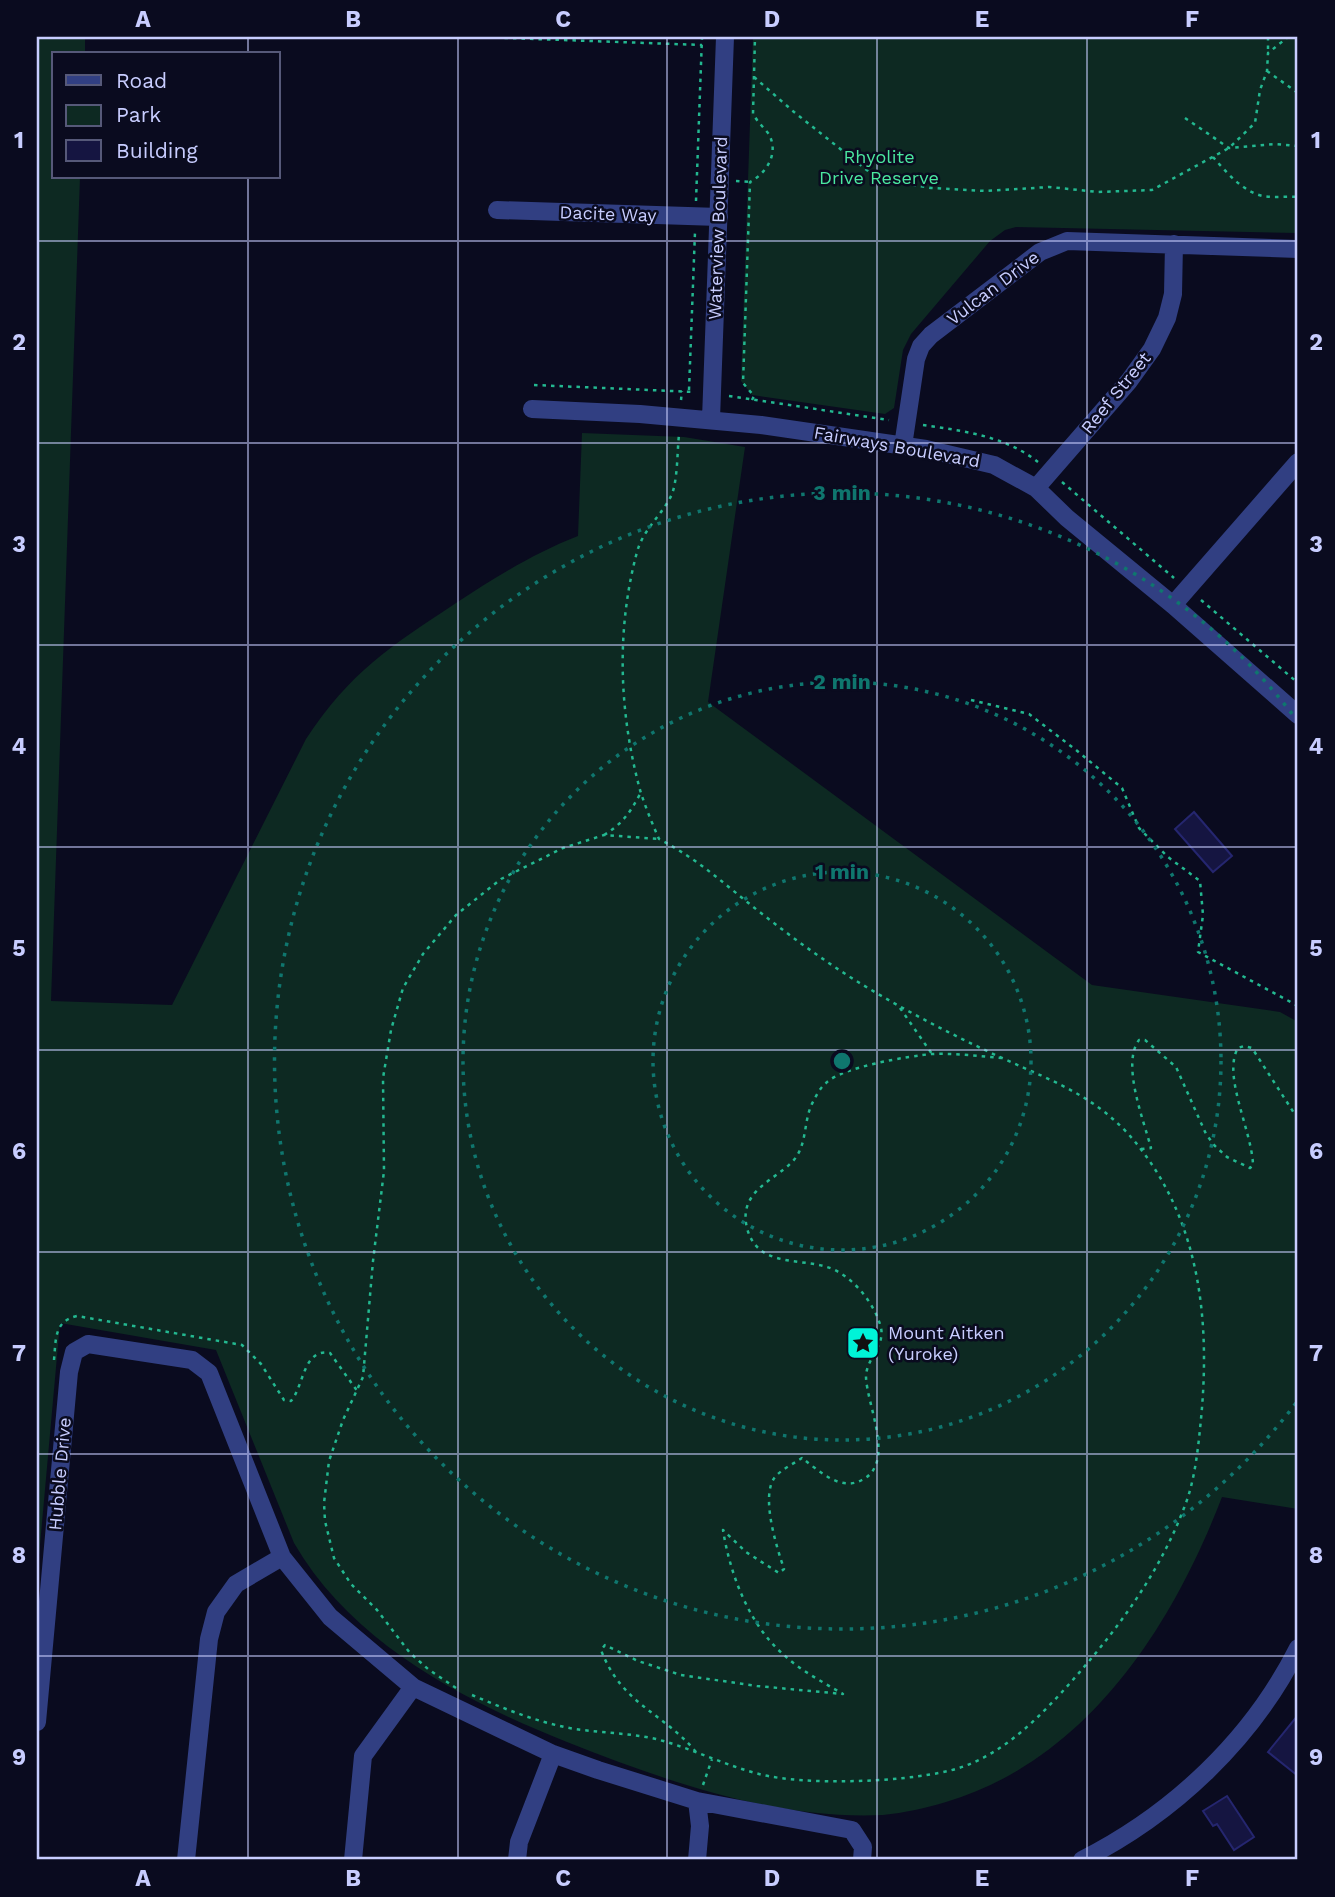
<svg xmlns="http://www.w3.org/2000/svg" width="1335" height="1897" font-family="'Work Sans',sans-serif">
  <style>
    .green { fill: #0d2922 }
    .building { fill: #151541; stroke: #25266f; stroke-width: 2 }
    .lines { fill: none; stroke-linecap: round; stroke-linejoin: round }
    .path { stroke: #23b890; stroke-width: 2.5; stroke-dasharray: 3.5 5; stroke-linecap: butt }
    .minor { stroke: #313f82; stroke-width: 18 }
    .grid { fill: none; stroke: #c8cdff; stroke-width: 2; stroke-opacity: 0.55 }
    .ring { fill: none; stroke: #0f766e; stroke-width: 3.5; stroke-dasharray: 3.5 7 }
    .labels { text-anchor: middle; stroke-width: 5; stroke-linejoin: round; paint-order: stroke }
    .park-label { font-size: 18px; fill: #4be8a0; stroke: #0a0b1f }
    .street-label { font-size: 18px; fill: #c8cdff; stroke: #0a0b1f }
    .poi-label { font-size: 18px; fill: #c8cdff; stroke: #0a0b1f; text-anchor: start }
    .centre { fill: #0f766e; stroke: #0a0b1f; stroke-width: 3.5 }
    .ring-label { font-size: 21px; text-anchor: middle; font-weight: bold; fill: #0f766e; stroke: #0a0b1f; stroke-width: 5; stroke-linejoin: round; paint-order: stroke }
    .neatline { fill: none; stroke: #c8cdff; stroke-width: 2.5 }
    .grid-label { font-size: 23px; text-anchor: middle; font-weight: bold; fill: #c8cdff }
  </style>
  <rect width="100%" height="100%" fill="#0a0b1f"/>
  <path class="green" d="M 37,37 L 85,37 L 85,54 L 54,54 L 54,177 L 80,177 L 51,1001 L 172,1005 L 306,739 C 350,672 391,646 456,603 C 496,577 534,553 578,536 L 582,433 L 684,437 L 745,447 L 708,702 L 1092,985 L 1280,1012 L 1298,1022 L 1298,1509 L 1222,1497 C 1172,1627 1087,1760 946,1802 C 926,1808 904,1813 883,1815 C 774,1820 666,1781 567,1742 C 462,1700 352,1643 294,1543 L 216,1350 L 60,1323 L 37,1578 Z
    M 753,37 L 1298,37 L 1298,233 L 1016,227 L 1005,230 L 990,241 L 911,334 L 903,350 L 894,408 L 885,414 L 752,395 L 741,381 Z"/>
  <path class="building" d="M 1194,812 L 1232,856 L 1213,872 L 1175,829 Z
    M 1298,1715 L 1298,1776 L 1268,1752 Z
    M 1227,1796 L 1254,1837 L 1234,1850 L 1217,1824 L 1213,1826 L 1203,1811 Z"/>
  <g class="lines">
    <path class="path" d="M 479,37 L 702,45
      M 1268,37 L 1268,53
      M 1267,71 L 1298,93
      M 754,77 L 794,112 L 878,179 L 931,188 L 986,191 L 1049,187 L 1098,192 L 1152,190 L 1229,148 L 1255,123 L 1260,90 L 1267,71 L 1268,53 L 1288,37
      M 1185,118 L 1229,148 L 1275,144 L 1298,146
      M 1213,157 C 1226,172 1243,192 1263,196 C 1274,198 1287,196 1298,197
      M 736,181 L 750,182
      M 696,201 L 702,37
      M 534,385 L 695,392
      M 689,390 L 695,232
      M 729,396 L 889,420
      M 681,400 L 682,391
      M 752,400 L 754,396 L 743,383 L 750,182 C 767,173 780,152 768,133 C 763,127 757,121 753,114 L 755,37
      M 923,425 C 964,431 1005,436 1038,462
      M 1062,482 L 1174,578
      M 1201,600 L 1298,683
      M 971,700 L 1029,714 L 1076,750 L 1122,788 L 1139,828 L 1168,857 L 1200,881 L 1203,915 L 1198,952 L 1298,1006
      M 604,835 C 622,824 630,813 640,794
      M 900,1008 L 932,1054
      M 1298,1074 L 1298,1086
      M 1141,1149 L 1151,1148 C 1144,1121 1121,1064 1139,1040 L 1145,1040 L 1176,1067 L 1206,1134 L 1214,1145 L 1227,1157 L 1250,1168 L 1253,1165 C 1252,1131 1222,1075 1238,1048 L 1244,1046 L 1252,1048 L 1294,1113 L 1298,1110
      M 54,1360 C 56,1339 54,1321 77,1316 L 242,1345 L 261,1364 L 284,1400 L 291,1401 C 304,1386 303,1348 330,1353 L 358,1392
      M 456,1688 L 428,1669 L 410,1653 L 377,1610 L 351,1584 L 334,1558 L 325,1521 L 324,1503 L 329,1461 L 343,1420 L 363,1377 L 373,1261 L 384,1171 L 383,1078 L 391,1030 L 403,988 L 423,954 L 456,915 L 501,879 L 563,848 L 604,835 L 659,839
      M 472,1695 C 505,1709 539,1723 575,1729 C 602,1733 629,1733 656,1739 C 691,1748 724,1765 759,1774 C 805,1786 902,1782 948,1771 C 999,1759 1037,1720 1071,1682 C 1117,1630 1159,1574 1184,1508 C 1195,1481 1198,1449 1201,1419 C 1210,1325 1201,1229 1143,1152 C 1104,1099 1059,1084 1002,1058 C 950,1034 898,1007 850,977 C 819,957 790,936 761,913 C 725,885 701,861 659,839 C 652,823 645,806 640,790 C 619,712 616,630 637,552 C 643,530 660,517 670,498 C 678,485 677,451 679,435
      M 696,1752 C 664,1713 622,1705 601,1650 L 605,1645 L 638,1661 L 681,1675 L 757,1686 L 843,1694 C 823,1682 801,1671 784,1655 C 749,1625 730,1574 723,1530 L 746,1552 L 779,1573 L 784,1569 C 777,1548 760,1496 775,1477 C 782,1469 793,1464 802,1458 C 818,1470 840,1492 862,1480 C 896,1463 867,1406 866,1377 C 866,1359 885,1346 881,1328 C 875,1303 851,1274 827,1267 C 798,1258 757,1267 747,1228 C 738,1192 773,1181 791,1163 C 809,1146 802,1120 814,1100 C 817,1094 821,1087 826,1083 C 842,1067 909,1056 932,1054 C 955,1053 978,1056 1001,1058
      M 703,1785 L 712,1759"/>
    <path class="minor" d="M 497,210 L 719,217
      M 532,409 L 640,414 L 761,425 L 926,449 L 994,465 L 1036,488 L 1067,518 L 1173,605 L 1298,715
      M 711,419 L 725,37
      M 903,446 L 916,359 L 921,346 L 931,335 L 1040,252 L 1067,241 L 1298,249
      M 1036,488 L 1129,381 L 1152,349 L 1167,318 L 1173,294 L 1174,244
      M 1173,605 L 1298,462
      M 37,1722 L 69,1372 L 74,1352 L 88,1344 L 192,1360 L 209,1373 L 282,1557 L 330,1617 L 413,1687 L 553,1754 L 598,1770 L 697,1801 L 852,1830 L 863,1847 L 862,1860
      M 186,1860 L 209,1639 L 216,1612 L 236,1584 L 282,1557
      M 353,1860 L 363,1756 L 413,1687
      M 517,1860 L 519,1842 L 553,1754
      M 697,1860 L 700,1826 L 697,1801
      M 1082,1860 C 1173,1814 1252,1740 1298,1648"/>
  </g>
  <path class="grid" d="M 248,37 L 248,54M 458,37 L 458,1860M 667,37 L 667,1860M 877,37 L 877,1860M 1087,37 L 1087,1860M 248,177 L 248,1860M 37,241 L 1298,241M 37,443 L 1298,443M 37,645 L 1298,645M 37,847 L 1298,847M 37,1050 L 1298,1050M 37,1252 L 1298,1252M 37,1454 L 1298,1454M 37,1656 L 1298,1656"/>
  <g class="ring">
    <circle cx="842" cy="1061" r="189"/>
    <circle cx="842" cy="1061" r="379"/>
    <path d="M1296 1403A568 568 0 1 1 1296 719"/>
  </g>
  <defs>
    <symbol id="sight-square" viewBox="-11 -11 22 22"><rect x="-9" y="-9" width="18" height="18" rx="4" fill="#00f3d8" stroke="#0a0b1f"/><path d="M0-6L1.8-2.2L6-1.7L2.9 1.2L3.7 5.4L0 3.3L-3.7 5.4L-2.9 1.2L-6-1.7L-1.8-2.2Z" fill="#111"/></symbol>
  </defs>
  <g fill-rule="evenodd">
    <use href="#sight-square" x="844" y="1324" width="38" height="38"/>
  </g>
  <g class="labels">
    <g class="park-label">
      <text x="879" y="163">Rhyolite<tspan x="879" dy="21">Drive Reserve</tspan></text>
    </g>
    <g class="street-label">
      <text transform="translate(608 214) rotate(2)" y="6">Dacite Way</text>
      <text transform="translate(718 228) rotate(-88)" y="6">Waterview Boulevard</text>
      <text transform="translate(993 288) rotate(-37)" y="6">Vulcan Drive</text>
      <text transform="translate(1116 393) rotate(-51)" y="6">Reef Street</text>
      <text transform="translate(897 447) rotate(10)" y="6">Fairways Boulevard</text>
      <text transform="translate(60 1474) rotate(-85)" y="6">Hubble Drive</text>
    </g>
    <g class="poi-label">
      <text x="888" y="1339">Mount Aitken<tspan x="888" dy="21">(Yuroke)</tspan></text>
    </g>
  </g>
  <circle cx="842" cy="1061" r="10" class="centre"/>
  <g class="ring-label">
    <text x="842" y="500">3 min</text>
    <text x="842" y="689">2 min</text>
    <text x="842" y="879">1 min</text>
  </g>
  <rect width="1335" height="1897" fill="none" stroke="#0a0b1f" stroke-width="77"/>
  <rect x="52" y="52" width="228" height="126" fill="#0a0b1f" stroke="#565979" stroke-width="2"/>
  <rect x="66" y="75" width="35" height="10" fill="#313f82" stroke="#565979" stroke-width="2"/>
  <text x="116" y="88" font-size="21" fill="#c8cdff">Road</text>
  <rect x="66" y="105" width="35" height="21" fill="#0d2922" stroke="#565979" stroke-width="2"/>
  <text x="116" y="122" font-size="21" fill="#c8cdff">Park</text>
  <rect x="66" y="140" width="35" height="21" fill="#151541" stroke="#565979" stroke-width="2"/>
  <text x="116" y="158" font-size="21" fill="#c8cdff">Building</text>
  <rect x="38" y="38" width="1258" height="1820" class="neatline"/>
  <g class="grid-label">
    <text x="143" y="27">A</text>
    <text x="353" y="27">B</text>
    <text x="563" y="27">C</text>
    <text x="772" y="27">D</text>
    <text x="982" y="27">E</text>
    <text x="1192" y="27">F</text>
    <text x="19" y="148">1</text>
    <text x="1316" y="148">1</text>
    <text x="19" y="350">2</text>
    <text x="1316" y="350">2</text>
    <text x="19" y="552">3</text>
    <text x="1316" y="552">3</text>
    <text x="19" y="754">4</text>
    <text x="1316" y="754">4</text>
    <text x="19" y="956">5</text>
    <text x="1316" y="956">5</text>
    <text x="19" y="1159">6</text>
    <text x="1316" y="1159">6</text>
    <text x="19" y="1361">7</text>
    <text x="1316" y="1361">7</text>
    <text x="19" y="1563">8</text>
    <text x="1316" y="1563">8</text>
    <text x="19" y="1765">9</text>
    <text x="1316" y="1765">9</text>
    <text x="143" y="1886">A</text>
    <text x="353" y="1886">B</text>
    <text x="563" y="1886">C</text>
    <text x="772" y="1886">D</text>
    <text x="982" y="1886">E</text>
    <text x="1192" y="1886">F</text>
  </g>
</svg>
